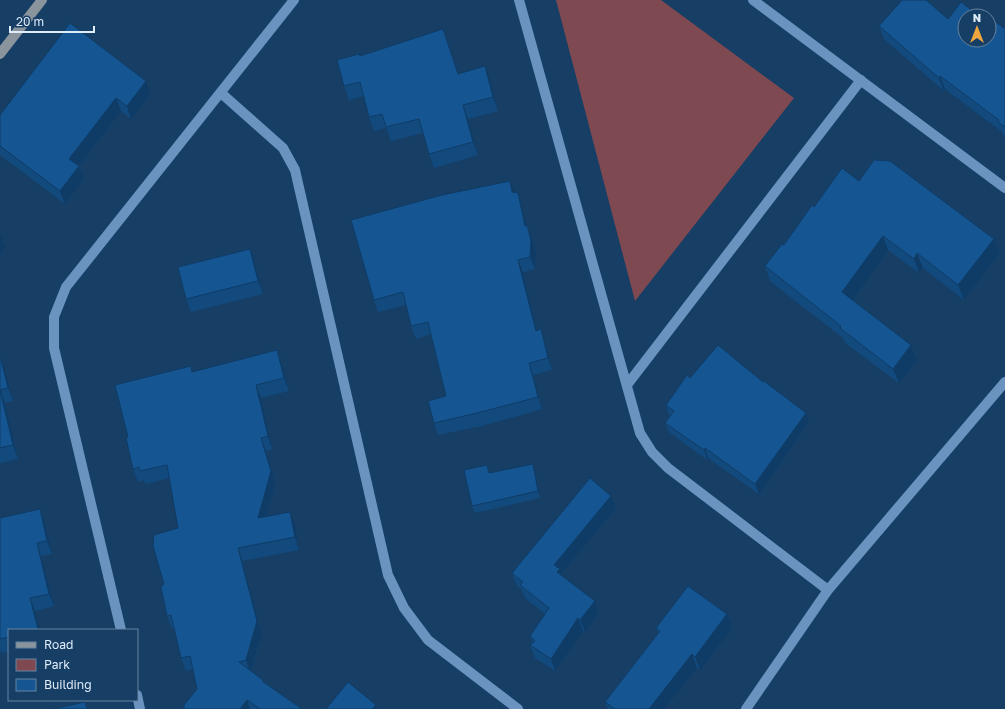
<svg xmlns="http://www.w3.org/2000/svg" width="1005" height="709" font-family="'Golos Text',sans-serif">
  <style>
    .green { fill: #7f4951 }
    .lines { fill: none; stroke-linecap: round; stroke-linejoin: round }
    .street { stroke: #6b93c0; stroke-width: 10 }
    .secondary { stroke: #8a949d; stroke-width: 10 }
    .wall { fill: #124a7e }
    .shaded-wall { fill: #0f3c66 }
    .building { fill: #155692; stroke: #0f3c66 }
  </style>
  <rect width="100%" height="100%" fill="#173e65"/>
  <path class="green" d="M 556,0 L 661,0 L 794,98 L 635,301 Z"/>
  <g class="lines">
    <path class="street" d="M 519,0 L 640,433 L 652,452 L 668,468 L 828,590
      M 753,0 L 1005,188
      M 221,93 L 283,148 L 295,170 L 388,575 L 404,608 L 428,640 L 518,709
      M 627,385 L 861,80
      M 121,630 L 54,348 L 54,317 L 66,287 L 294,0
      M 137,695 L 140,709
      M 746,709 L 828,590 L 1005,382"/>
    <path class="secondary" d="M 0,54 L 42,0"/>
  </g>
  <path class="wall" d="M 948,19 L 1005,29 L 1005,137 L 1003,135 L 1001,131 L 945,89 L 944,91 L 884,39 L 879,26 Z
    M 70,23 L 150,94 L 131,119 L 121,111 L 79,166 L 84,179 L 65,204 L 0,155 L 0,115 Z
    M 448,43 L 458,73 L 490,80 L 498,111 L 468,119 L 478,155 L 434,168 L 429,154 L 423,133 L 391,141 L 386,128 L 374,131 L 369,117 L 364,96 L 349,100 L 344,86 L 360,56 Z
    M 859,181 L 994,239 L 1000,253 L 964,300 L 923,268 L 919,273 L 888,250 L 853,300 L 911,345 L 917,360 L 899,383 L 845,343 L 844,339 L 770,281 L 765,266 L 814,207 Z
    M 514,192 L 522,206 L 526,226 L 527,225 L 532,238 L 536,253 L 535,269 L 523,272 L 537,330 L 541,329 L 545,342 L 552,370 L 533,375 L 542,409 L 482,426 L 438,435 L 434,423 L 446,396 L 431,334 L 416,339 L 411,326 L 406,305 L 378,312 L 374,300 Z
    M 255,263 L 263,294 L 191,312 L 186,299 Z
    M 277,350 L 282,363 L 289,391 L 261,398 L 272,449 L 266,451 L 275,484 L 266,516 L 295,525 L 299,550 L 242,561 L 262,634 L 251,671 L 263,680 L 264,682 L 302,709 L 184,709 L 197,689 L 193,669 L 186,671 L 181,658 L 174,628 L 172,629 L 167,616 L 164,584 L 178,528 L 170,478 L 145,484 L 144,480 L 138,482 L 133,469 L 128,437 L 193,372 Z
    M 0,355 L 4,367 L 13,401 L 5,403 L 18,459 L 0,463 Z
    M 690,378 L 809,422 L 759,494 L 708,458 L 707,460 L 669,432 L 665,423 L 670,416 L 669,415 L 666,405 Z
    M 535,471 L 540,498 L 475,513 L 472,506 L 490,473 Z
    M 611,496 L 616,508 L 561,574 L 562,576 L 595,601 L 599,613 L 585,632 L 583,631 L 555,671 L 535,658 L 530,645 L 533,643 L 530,636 L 545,614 L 525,598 L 522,590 L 517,586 L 512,573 Z
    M 0,518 L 44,521 L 52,554 L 41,556 L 54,606 L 35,611 L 40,630 L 9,630 L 9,651 L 1,653 L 0,649 Z
    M 727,614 L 732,628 L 700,670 L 697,668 L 664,709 L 608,709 L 605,702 L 658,633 L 656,628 Z"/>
  <path class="shaded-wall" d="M 485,66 L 490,80 L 498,111 L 493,97 Z
    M 940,76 L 945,89 L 944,91 L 939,78 Z
    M 146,81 L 150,94 L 131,119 L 127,106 Z
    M 116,98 L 121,111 L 74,172 L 69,159 Z
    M 463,105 L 468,119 L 478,155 L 473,142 Z
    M 79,166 L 84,179 L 65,204 L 60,191 Z
    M 510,181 L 515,194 L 512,192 Z
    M 518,193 L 522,206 L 529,238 L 525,226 Z
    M 527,225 L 532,238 L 536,253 L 535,269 L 530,257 Z
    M 0,234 L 5,247 L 0,254 Z
    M 883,236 L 888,250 L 848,307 L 842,292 Z
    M 994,239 L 1000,253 L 964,300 L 958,285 Z
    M 250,249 L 255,263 L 263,294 L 258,281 Z
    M 917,253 L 923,268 L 919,273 L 914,259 Z
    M 518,260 L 523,272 L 540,343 L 536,331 Z
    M 541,329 L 545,342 L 552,370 L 548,358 Z
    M 911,345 L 917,360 L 899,383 L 893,369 Z
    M 277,350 L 282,363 L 289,391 L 284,378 Z
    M 0,355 L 4,367 L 13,401 L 8,388 Z
    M 529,363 L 533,375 L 542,409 L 538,397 Z
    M 256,385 L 261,398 L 272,449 L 268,436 Z
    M 0,390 L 5,403 L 18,459 L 13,445 Z
    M 806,413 L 809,422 L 759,494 L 755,484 Z
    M 261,438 L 266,451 L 275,484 L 262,531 L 258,518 Z
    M 705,448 L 708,458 L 707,460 L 704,450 Z
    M 533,464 L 535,471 L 540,498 L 538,491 Z
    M 611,496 L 616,508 L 561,574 L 564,581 L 562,585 L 554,565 Z
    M 40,509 L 44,521 L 52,554 L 47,541 Z
    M 290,512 L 295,525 L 299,550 L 295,537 Z
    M 37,543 L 41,556 L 54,606 L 49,594 Z
    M 238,548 L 242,561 L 262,634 L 250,673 L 246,660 Z
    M 30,598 L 35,611 L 40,630 L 39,630 L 38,629 Z
    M 595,601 L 599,613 L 585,632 L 580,620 Z
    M 727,614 L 732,628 L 700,670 L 695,657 Z
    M 578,618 L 583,631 L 555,671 L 551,659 Z
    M 692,654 L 697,668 L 664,709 L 649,709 Z
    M 247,700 L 250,709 L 240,709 Z
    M 376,705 L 377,709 L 372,709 Z"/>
  <path class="building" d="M 902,0 L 926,0 L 948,19 L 961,2 L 979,16 L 965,16 L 965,40 L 989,40 L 989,24 L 993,27 L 996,22 L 1005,29 L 1005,127 L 998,122 L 999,120 L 940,76 L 939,78 L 879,26 Z
    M 70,23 L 146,81 L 127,106 L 116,98 L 69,159 L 79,166 L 60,191 L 0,146 L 0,115 Z
    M 443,29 L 458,74 L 485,66 L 493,97 L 463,105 L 473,142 L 429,154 L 419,119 L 386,127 L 382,114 L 369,117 L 360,82 L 344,86 L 337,60 L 359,54 L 360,56 Z
    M 874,160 L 890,161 L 994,239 L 958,285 L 917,253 L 914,259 L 883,236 L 842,292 L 911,345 L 893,369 L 840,328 L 841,326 L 765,266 L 782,244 L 784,245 L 812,205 L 814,207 L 842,168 L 859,181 Z
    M 510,181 L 512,192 L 518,193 L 525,226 L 527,225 L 531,241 L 530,257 L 518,260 L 536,331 L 541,329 L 548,358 L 529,363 L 538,397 L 477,413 L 434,423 L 428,401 L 446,396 L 428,322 L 411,326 L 403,292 L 374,300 L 351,220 L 442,195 Z
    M 250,249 L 258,281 L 186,299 L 178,267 Z
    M 718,345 L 763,382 L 764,381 L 806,413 L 755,484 L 705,448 L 704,450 L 665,423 L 674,411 L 666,405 L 687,375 L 690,378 Z
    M 277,350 L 284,378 L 256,385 L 268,436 L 261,438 L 271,471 L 258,518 L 290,512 L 295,537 L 238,548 L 257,621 L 246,660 L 239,662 L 263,680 L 262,681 L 302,709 L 260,709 L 247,700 L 240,709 L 184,709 L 184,705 L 197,689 L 190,656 L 181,658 L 171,615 L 167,616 L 161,587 L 164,584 L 153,546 L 154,535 L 178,528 L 167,465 L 140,471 L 139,467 L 133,469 L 126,438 L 128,437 L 115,385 L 191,366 L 192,372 Z
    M 0,356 L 8,388 L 0,390 Z
    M 0,390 L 13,445 L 0,448 Z
    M 533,464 L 538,491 L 472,506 L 464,470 L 487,465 L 489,473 Z
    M 590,478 L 611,496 L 554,565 L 560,569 L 557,572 L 595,601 L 580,620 L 578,618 L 551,659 L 530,645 L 535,641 L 530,636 L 549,608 L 520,585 L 523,582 L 512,573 Z
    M 40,509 L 47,541 L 37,543 L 49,594 L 30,598 L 38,629 L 34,630 L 9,630 L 9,637 L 0,639 L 0,518 Z
    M 688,586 L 727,614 L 695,657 L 692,654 L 649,709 L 615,709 L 605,702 L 660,631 L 656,628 Z
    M 348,682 L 376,705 L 372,709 L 326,709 Z
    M 85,702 L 87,709 L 53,709 Z"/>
  <rect x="8" y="629" width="130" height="72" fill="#173e65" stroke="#6784a1"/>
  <rect x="16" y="642" width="20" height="6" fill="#8a949d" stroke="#6784a1"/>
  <text x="44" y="649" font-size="12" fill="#dfecfa">Road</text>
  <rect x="16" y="659" width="20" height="12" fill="#7f4951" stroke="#6784a1"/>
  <text x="44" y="669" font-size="12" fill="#dfecfa">Park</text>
  <rect x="16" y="679" width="20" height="12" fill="#155692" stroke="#6784a1"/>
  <text x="44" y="689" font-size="12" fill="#dfecfa">Building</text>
  <g transform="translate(977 28)"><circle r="19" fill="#173e65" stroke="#6784a1"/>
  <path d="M0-3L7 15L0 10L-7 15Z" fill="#f0a63f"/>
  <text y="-6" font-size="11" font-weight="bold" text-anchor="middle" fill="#dfecfa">N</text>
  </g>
  <path d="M10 26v6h84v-6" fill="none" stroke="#dfecfa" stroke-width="2"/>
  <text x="16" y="26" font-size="12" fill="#dfecfa" stroke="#173e65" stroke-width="3" paint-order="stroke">20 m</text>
</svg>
